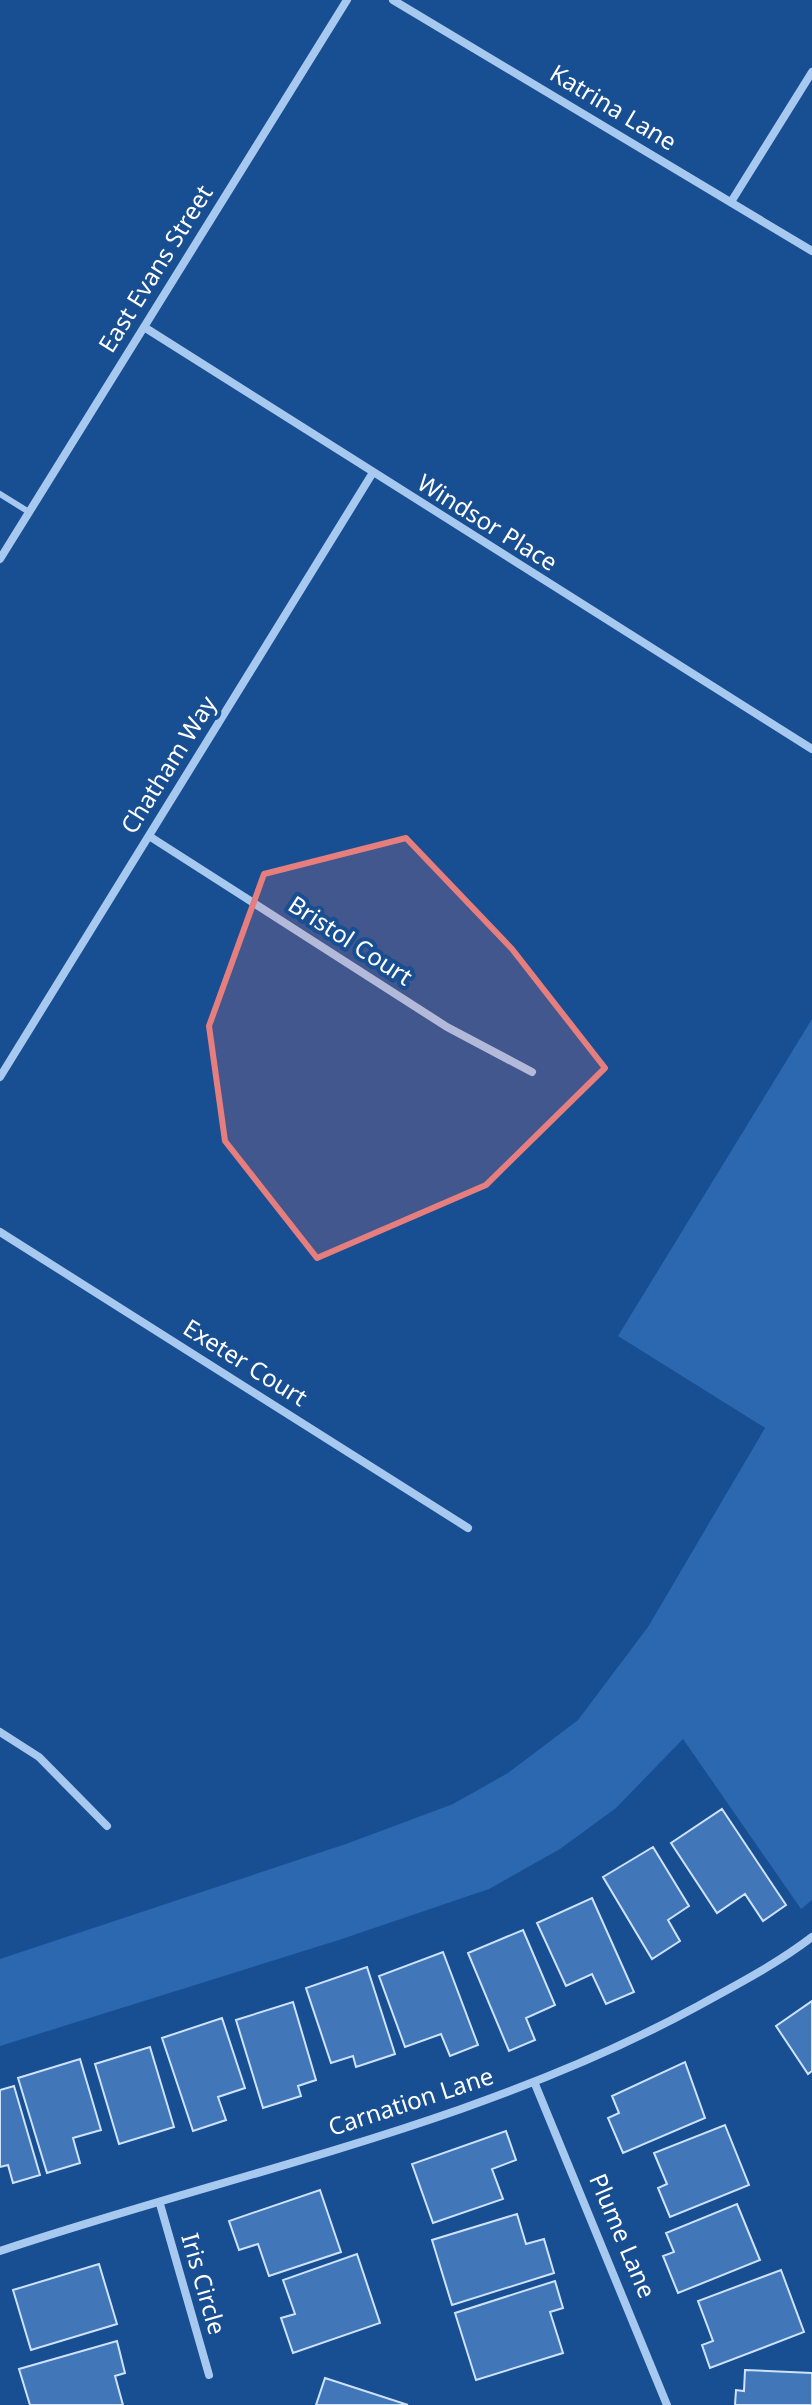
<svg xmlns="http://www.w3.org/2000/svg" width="812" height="2405" font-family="'Noto Sans',sans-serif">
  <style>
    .green { fill: #2b68b0 }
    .building { fill: #4177b9; stroke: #cee3fb; stroke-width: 2 }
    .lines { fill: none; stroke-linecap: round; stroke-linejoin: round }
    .lane { stroke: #a7c9f0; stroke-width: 6 }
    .street { stroke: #a7c9f0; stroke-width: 8 }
    .marked { fill: #e67e7e; fill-opacity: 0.2; stroke: #e67e7e; stroke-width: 6; stroke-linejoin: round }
    .labels { text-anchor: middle; stroke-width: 8; stroke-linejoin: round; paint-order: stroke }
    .street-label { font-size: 24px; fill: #fff; stroke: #184e92 }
  </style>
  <rect width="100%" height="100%" fill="#184e92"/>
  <path class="green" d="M 812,1019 L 812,1900 L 801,1909 L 683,1739 L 616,1808 L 560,1849 L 489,1889 L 339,1940 L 0,2046 L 0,1959 L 346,1844 L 453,1804 L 508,1773 L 578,1720 L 648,1627 L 765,1428 L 618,1336 Z"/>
  <path class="building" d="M 722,1809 L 786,1905 L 763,1921 L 745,1894 L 717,1913 L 671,1843 Z
    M 653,1847 L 689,1906 L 668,1920 L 680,1941 L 652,1959 L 603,1877 Z
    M 592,1898 L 634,1992 L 606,2004 L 592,1974 L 566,1986 L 537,1923 Z
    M 523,1930 L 555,2005 L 526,2018 L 535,2040 L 509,2051 L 468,1953 Z
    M 443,1952 L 478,2045 L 450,2056 L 441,2034 L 405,2047 L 379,1976 Z
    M 367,1967 L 395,2054 L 356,2067 L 353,2056 L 331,2063 L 306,1988 Z
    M 812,2001 L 812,2071 L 808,2074 L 776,2026 Z
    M 293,2002 L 316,2080 L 298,2086 L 301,2096 L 263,2108 L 236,2020 Z
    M 222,2018 L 245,2088 L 218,2097 L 226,2120 L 193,2131 L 162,2038 Z
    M 150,2047 L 174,2127 L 119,2144 L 95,2064 Z
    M 80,2059 L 101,2130 L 73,2138 L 80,2163 L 47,2173 L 18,2078 Z
    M 685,2062 L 705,2118 L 623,2153 L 608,2118 L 619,2113 L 612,2096 Z
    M 14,2086 L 40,2175 L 13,2183 L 8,2165 L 0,2167 L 0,2090 Z
    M 725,2125 L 749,2185 L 670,2217 L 658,2188 L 667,2184 L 654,2153 Z
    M 506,2131 L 516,2160 L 492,2169 L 503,2199 L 433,2223 L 412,2164 Z
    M 320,2190 L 341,2252 L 269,2276 L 258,2244 L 239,2250 L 229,2221 Z
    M 737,2204 L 760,2260 L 678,2293 L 663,2256 L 674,2252 L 666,2233 Z
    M 517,2214 L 526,2244 L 544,2239 L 554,2273 L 452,2305 L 432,2240 Z
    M 357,2254 L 380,2323 L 293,2353 L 281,2318 L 295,2314 L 283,2280 Z
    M 99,2264 L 117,2324 L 31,2350 L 13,2290 Z
    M 781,2270 L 804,2332 L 710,2368 L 702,2345 L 713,2341 L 698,2301 Z
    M 555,2281 L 563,2308 L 550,2312 L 563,2353 L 476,2380 L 455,2313 Z
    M 117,2341 L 125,2373 L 115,2376 L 123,2405 L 30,2405 L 19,2369 Z
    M 745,2370 L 812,2373 L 812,2405 L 735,2405 L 736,2390 L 744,2391 Z
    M 325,2378 L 408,2405 L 316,2405 Z"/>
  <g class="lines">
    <path class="lane" d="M 0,494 L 29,512"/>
    <path class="street" d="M 393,0 L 812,251
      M 731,202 L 812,72
      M 144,327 L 812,749
      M 0,559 L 347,0
      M 149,836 L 447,1027 L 532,1072
      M 0,1077 L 372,474
      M 0,1232 L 468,1528
      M 0,1732 L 39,1757 L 107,1826
      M 535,2084 L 667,2405
      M 160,2204 L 209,2375
      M 0,2251 C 233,2173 480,2125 698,2006 C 736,1985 777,1964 812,1937"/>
  </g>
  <path class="marked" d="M 406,838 L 512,949 L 605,1068 L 486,1185 L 317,1258 L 225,1141 L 209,1026 L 264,874 Z"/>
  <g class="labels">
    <g class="street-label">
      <text transform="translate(613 108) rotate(31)" y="8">Katrina Lane</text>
      <text transform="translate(156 269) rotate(-58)" y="8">East Evans Street</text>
      <text transform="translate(487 523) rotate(32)" y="8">Windsor Place</text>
      <text transform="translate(169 765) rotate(-58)" y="8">Chatham Way</text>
      <text transform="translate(350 941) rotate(33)" y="8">Bristol Court</text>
      <text transform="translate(245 1363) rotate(32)" y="8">Exeter Court</text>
      <text transform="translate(411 2102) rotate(-18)" y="8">Carnation Lane</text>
      <text transform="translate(622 2236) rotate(67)" y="8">Plume Lane</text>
      <text transform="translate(203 2284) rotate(74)" y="8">Iris Circle</text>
    </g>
  </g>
</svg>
